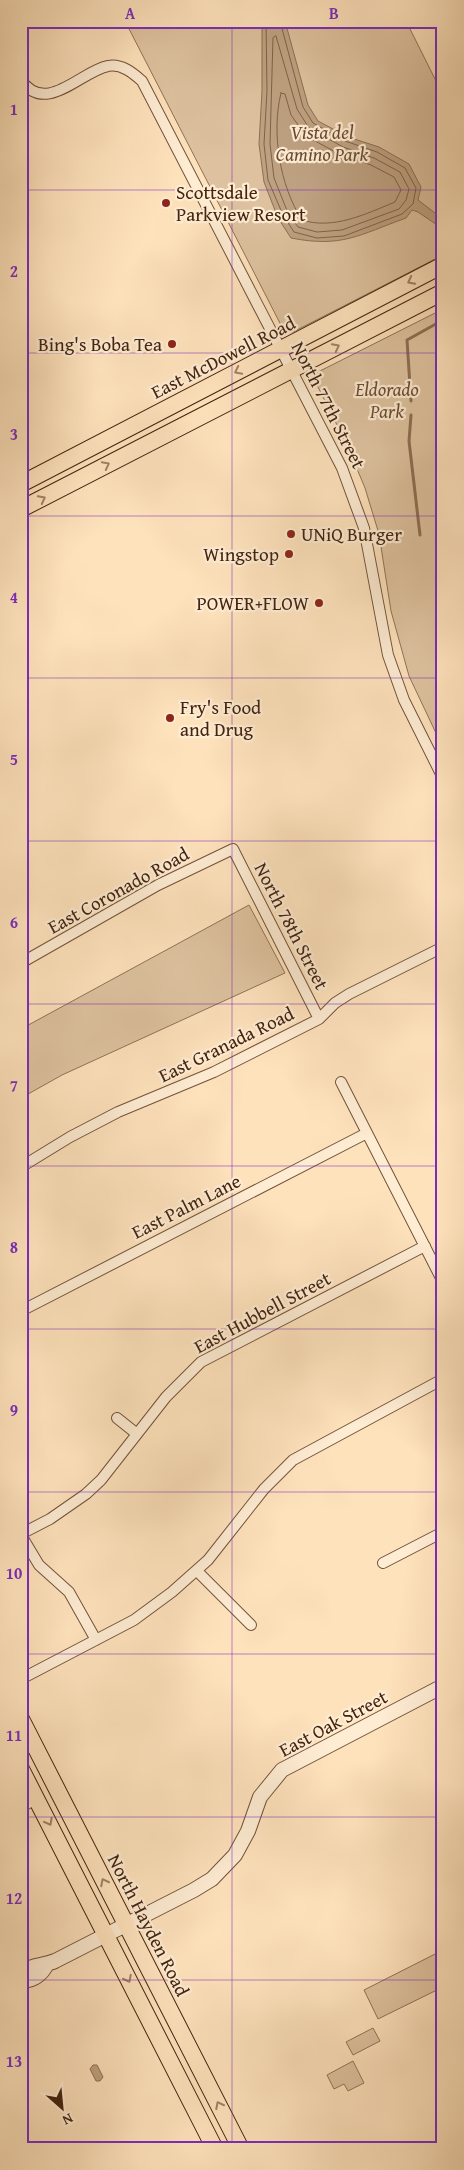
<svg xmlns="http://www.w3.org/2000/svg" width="464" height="2170" font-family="'Gentium Book Plus',serif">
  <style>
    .green { fill: #dec29f; stroke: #907257 }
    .water { fill: #bea181; stroke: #8d6f53 }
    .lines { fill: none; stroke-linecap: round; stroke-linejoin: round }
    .shore { stroke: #806248; stroke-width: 1 }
    .stream { stroke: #8d6f53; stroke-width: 3 }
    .minor-casing { stroke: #72533a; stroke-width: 12 }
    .tertiary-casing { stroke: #72533a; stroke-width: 16 }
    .primary-casing { stroke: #43230f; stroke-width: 18 }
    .minor { stroke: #feecd3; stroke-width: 10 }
    .tertiary { stroke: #feecd3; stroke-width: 14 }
    .primary { stroke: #fee2bc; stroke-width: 16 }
    .oneway { stroke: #a08266 }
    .grid { fill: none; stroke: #7b2cbf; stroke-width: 1; stroke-opacity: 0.55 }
    .poi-dot { fill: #8f2418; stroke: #feecd3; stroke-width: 2 }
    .labels { text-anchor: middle; stroke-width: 4.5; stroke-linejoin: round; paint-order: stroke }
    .park-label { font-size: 19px; font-style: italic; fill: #6a4b33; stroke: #feecd3 }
    .poi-label { font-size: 19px; fill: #43230f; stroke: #feecd3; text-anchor: start }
    .street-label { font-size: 19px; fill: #43230f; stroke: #feecd3 }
    .neatline { fill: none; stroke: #7b2cbf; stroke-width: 2 }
    .grid-label { font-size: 16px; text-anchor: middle; font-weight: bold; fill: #7b2cbf }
  </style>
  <rect width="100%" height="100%" fill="#fee2bc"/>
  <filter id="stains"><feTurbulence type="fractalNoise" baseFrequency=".004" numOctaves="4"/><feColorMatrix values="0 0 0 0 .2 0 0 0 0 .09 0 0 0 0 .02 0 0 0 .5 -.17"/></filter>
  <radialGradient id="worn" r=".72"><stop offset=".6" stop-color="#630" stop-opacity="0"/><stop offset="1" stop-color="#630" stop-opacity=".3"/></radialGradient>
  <path class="green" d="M 125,21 L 406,21 L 443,95 L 443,255 L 293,332 L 284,331 Z
    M 443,309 L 443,748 L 409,676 L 391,611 L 379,534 L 365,488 L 347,445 L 314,379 L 316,373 Z
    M 249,905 L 285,973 L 62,1075 L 21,1098 L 21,1029 Z
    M 443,1950 L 443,1987 L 378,2019 L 364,1990 Z
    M 373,2028 L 380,2041 L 353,2055 L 346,2042 Z
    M 353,2061 L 364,2083 L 348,2091 L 344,2084 L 334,2089 L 327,2075 Z"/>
  <path class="water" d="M 262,21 L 285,21 L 308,105 L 318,121 L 348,137 L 379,147 L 409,164 L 421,187 L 418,200 L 443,219 L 443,229 L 418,212 L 412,210 L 406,218 C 359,235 342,248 291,238 L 278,218 L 264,182 L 259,144 L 262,91 Z
    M 93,2065 L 97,2065 L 103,2077 L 100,2081 L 96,2081 L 90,2069 Z"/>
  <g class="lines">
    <path class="shore" d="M 266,21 L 267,91 L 264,144 L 268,180 L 283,215 L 294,232 L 317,238 L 344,236 L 402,214 L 413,204 L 416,188 L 405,168 L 377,152 L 345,141 L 313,123 L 303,107 L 280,21
      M 276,36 L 297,109 L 309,128 L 343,147 L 374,158 L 400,172 L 409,189 L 406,200 L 399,209 L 342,230 L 317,232 L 298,227 L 288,213 L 274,178 L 270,144 L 273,38 Z
      M 281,93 L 285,94 L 291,115 L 306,136 L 339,154 L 371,165 L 394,177 L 401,190 L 395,202 C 366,214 333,230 302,220 C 280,186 271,133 281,93 Z"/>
    <path class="stream" d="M 411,401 L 407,340 L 443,320
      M 411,415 L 409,441 L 420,535"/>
    <defs>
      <path id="minor" d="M 21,80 C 46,116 81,71 108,66 C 121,63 133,73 142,81 L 342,468 L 364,528 L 388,655 L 404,700 L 443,778
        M 21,963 L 158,885 L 233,849 L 319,1019
        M 341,1082 L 443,1282
        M 21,1167 L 70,1137 L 118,1112 L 214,1072 L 319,1019 L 335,1003 L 349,994 L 443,947
        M 21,1311 L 367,1133
        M 117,1418 L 137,1434
        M 21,1534 L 50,1519 L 86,1494 L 101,1480 L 166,1397 L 201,1362 L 425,1246
        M 21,1535 L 39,1565 L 69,1592 L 96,1640
        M 383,1563 L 443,1532
        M 197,1571 L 251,1625
        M 21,1679 L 134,1620 L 172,1592 L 208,1560 L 264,1489 L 293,1460 L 443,1379
        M 21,1807 L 36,1799"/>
      <path id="tertiary" d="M 21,1972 C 33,1964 43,1966 55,1961 L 194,1890 L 212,1879 L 235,1855 L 248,1831 L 260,1797 L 282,1770 L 443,1686
        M 21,1980 C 33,1982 42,1974 47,1964"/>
      <path id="primary" d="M 21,484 L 443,265
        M 21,509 L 443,292
        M 21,1719 L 241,2149
        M 21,1769 L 215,2149"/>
    </defs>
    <use href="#minor" class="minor-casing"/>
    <use href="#tertiary" class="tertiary-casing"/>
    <use href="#primary" class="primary-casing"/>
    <use href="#minor" class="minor"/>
    <use href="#tertiary" class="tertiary"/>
    <use href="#primary" class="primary"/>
  </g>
  <defs><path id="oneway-chevron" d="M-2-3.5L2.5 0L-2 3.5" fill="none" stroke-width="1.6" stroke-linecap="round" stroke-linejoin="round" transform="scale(1.25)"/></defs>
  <g class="oneway">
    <use href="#oneway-chevron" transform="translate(411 281) rotate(153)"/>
    <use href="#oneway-chevron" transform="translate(336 347) rotate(-27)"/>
    <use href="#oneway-chevron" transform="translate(238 371) rotate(153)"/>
    <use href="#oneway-chevron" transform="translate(106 465) rotate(-27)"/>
    <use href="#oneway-chevron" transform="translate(42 499) rotate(-27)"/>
    <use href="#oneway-chevron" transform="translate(49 1822) rotate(62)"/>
    <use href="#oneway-chevron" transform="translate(104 1882) rotate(-117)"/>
    <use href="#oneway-chevron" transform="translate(128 1979) rotate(63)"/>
    <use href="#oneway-chevron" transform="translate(219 2105) rotate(-117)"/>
  </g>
  <path class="grid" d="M 232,21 L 232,2149M 21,190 L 443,190M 21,353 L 443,353M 21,516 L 443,516M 21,678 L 443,678M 21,841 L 443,841M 21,1004 L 443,1004M 21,1166 L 443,1166M 21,1329 L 443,1329M 21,1492 L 443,1492M 21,1654 L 443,1654M 21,1817 L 443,1817M 21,1980 L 443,1980"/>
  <g class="poi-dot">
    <circle cx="166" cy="203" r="5"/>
    <circle cx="172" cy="344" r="5"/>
    <circle cx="291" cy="534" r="5"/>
    <circle cx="289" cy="554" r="5"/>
    <circle cx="319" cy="603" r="5"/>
    <circle cx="170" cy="718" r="5"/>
  </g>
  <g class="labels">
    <g class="park-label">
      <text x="322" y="139">Vista del<tspan x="322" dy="22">Camino Park</tspan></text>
      <text x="387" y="396">Eldorado<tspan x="387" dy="22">Park</tspan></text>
    </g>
    <g class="poi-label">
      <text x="176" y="199">Scottsdale<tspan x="176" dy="22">Parkview Resort</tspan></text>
      <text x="162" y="351" text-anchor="end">Bing's Boba Tea</text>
      <text x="301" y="541">UNiQ Burger</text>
      <text x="279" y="561" text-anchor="end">Wingstop</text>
      <text x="309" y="610" text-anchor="end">POWER+FLOW</text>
      <text x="180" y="714">Fry's Food<tspan x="180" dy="22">and Drug</tspan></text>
    </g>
    <g class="street-label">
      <text transform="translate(223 357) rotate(-27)" y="7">East McDowell Road</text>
      <text transform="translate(329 405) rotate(63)" y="7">North 77th Street</text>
      <text transform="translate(118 890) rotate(-29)" y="7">East Coronado Road</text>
      <text transform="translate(292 926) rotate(63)" y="7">North 78th Street</text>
      <text transform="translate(226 1044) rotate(-26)" y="7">East Granada Road</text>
      <text transform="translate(186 1206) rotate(-27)" y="7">East Palm Lane</text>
      <text transform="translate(262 1312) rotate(-28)" y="7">East Hubbell Street</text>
      <text transform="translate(333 1723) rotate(-28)" y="7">East Oak Street</text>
      <text transform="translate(149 1925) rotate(63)" y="7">North Hayden Road</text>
    </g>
  </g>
  <rect width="464" height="2170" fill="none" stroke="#fee2bc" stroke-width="55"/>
  <g transform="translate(62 2108) rotate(153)" stroke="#feecd3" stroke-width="4" paint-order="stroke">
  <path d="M0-4L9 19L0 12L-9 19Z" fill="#43230f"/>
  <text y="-8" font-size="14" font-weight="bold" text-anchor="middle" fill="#43230f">N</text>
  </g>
  <rect x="28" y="28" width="408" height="2114" class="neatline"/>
  <g class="grid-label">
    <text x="130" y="19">A</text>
    <text x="334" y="19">B</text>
    <text x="14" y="115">1</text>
    <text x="14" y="277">2</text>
    <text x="14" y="440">3</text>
    <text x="14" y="603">4</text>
    <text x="14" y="765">5</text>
    <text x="14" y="928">6</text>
    <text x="14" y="1091">7</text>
    <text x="14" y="1253">8</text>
    <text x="14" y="1416">9</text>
    <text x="14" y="1579">10</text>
    <text x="14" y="1741">11</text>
    <text x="14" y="1904">12</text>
    <text x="14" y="2067">13</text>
  </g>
  <rect width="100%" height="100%" filter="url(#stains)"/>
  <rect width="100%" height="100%" fill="url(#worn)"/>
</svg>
